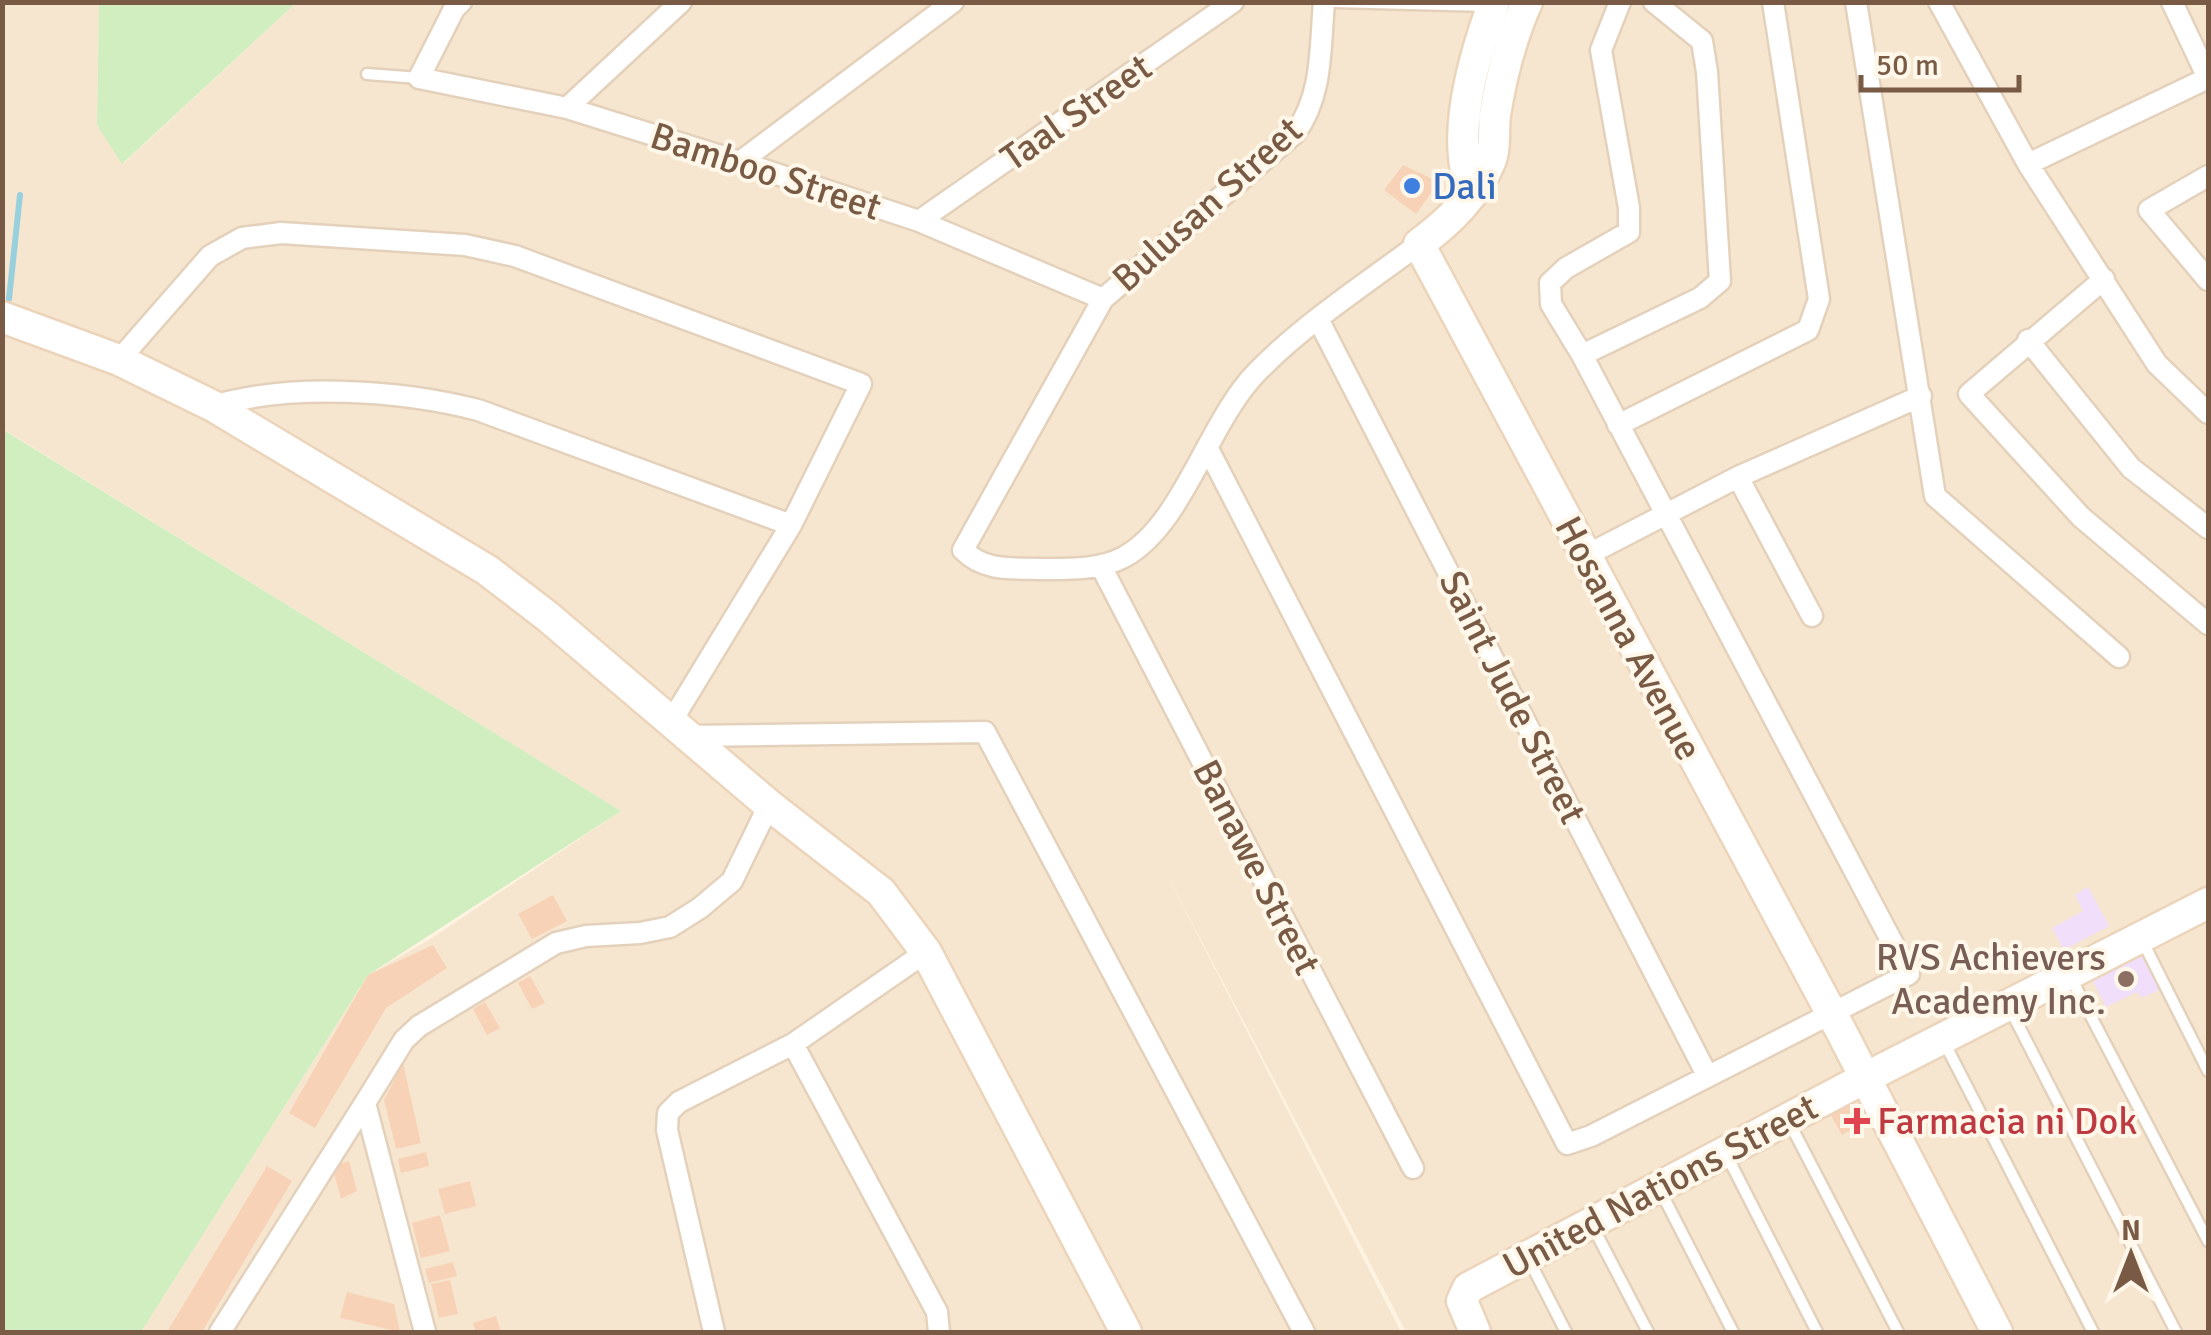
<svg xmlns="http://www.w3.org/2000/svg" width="2211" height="1335" font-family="Signika,sans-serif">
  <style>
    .residential { fill: #f7e6cf }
    .education { fill: #f1defb }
    .green { fill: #d0eebf }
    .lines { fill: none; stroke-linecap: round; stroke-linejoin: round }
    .stream { stroke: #99d0dd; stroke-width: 6 }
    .building { fill: #f7d2b6 }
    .lane-casing { stroke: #e4d1bc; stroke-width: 15 }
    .street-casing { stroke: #e4d1bc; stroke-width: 25 }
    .secondary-casing { stroke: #ecd4bb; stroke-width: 35 }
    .lane { stroke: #fff; stroke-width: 10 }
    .street { stroke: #fff; stroke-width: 20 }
    .secondary { stroke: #fff; stroke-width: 30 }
    .shop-dot { fill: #3f7fe0; stroke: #fff8ea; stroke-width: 4 }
    .education-dot { fill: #8d6e63; stroke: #fff8ea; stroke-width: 4 }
    .health-dot { fill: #e0444e; stroke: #fff8ea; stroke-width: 4 }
    .labels { text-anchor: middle; stroke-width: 8; stroke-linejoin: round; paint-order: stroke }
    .street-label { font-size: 38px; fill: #795a45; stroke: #fff8ea }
    .shop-label { font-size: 38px; fill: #366cbe; stroke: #fff8ea; text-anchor: start }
    .education-label { font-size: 38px; fill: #785e54; stroke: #fff8ea; text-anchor: end }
    .health-label { font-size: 38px; fill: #be3a42; stroke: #fff8ea; text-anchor: start }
  </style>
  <rect width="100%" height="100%" fill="#fff4e2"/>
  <path class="residential" d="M 2,3 L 99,3 L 97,125 L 123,164 L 296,3 L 2208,3 L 2208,1332 L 1406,1332 L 1165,871 L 1401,1332 L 141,1332 L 368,975 L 432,938 L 621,811 L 3,429 Z"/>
  <path class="education" d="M 2088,887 L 2109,926 L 2064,950 L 2052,928 L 2083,911 L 2075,895 Z
    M 2142,945 L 2163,988 L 2142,998 L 2137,992 L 2106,1007 L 2088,971 Z"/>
  <path class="green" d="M 99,3 L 99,2 L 296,3 L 122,164 L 97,125 Z
    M 2,429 L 621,811 L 368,975 L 141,1332 L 3,1332 Z"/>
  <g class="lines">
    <path class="stream" d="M 9,299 L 20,195"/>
  </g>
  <path class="building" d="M 1403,165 L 1439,182 L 1416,214 L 1384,190 Z
    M 553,895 L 567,921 L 532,939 L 518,914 Z
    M 433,945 L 447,968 L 386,1008 L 315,1128 L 289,1113 L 368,975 Z
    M 530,976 L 545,1003 L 532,1009 L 518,983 Z
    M 485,1002 L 500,1028 L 487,1035 L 473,1009 Z
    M 403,1063 L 421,1143 L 396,1149 L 384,1100 Z
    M 1850,1100 L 1863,1123 L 1842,1135 L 1829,1112 Z
    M 426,1152 L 429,1166 L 401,1173 L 398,1159 Z
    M 349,1161 L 357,1191 L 341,1199 L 332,1166 Z
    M 267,1166 L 292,1181 L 202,1332 L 167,1332 Z
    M 470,1181 L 476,1206 L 445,1214 L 438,1189 Z
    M 440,1215 L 450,1251 L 421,1258 L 412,1223 Z
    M 453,1262 L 457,1276 L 429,1283 L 425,1269 Z
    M 450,1280 L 458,1314 L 439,1318 L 431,1284 Z
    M 347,1292 L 394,1304 L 400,1332 L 340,1318 Z
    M 496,1316 L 501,1332 L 476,1332 L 473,1323 Z"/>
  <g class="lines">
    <defs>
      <path id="lane" d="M 1334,2 L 1488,6
        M 367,74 L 419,78
        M 2143,942 L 2208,1071
        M 2070,976 L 2208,1241
        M 2010,1009 L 2176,1332
        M 1943,1040 L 2093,1332
        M 1788,1120 L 1898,1332
        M 1726,1154 L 1817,1332
        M 1661,1192 L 1733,1332
        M 1593,1227 L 1648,1332
        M 1529,1260 L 1566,1332"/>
      <path id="street" d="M 461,2 L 454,9 L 419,78 L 567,108 L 740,162 L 919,221 L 1103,299
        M 1324,2 C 1320,47 1323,96 1295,133 L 1103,299 L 963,550 C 985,572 1012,568 1042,569 C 1068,569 1100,570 1124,557 C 1183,525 1208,422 1257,372 C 1305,323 1364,285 1419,244
        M 1856,2 L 1935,496 L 2119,657
        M 1939,2 L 2028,164 L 2157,364 L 2208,413
        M 567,108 L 681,2
        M 740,162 L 953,2
        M 2028,164 L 2208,78 L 2172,2
        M 2208,176 L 2149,210 L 2208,280
        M 919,221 L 1233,2
        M 2104,279 L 1969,394 L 2081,517 L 2208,624
        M 1318,319 L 1707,1075
        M 2028,340 L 2131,468 L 2208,528
        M 1582,355 L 1700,298 L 1720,281 L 1707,72 L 1702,41 L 1654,2
        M 119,360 L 210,256 L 242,238 L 281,233 L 465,245 L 515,256 L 861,384 L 791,525 L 671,722
        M 213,406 C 291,383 400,390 478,410 L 791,525
        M 1618,425 L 1808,330 L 1819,299 L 1773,2
        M 1207,447 L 1567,1144 L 1591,1136 L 1909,974 L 1582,355 L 1551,304 L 1550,283 L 1566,268 L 1629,232 L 1629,208 L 1601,50 L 1620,2
        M 1738,477 L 1812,616
        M 1585,556 L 1738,477 L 1921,396
        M 1101,566 L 1413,1168
        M 686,736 L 985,732 L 1304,1332
        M 793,1044 L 937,1312 L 939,1332
        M 220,1332 L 365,1103
        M 425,1332 L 365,1103 L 404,1040 L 419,1026 L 556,943 L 586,936 L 640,933 L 670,927 L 700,908 L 732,881 L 769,805
        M 714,1332 L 667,1130 L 668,1113 L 679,1102 L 793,1044 L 926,952"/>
      <path id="secondary" d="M 1527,2 C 1511,38 1501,77 1495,115 C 1493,130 1496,148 1490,162 C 1475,197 1449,222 1419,244 L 1841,1031 L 1997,1332
        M 1471,195 C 1469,183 1465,169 1464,157 C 1459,108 1477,48 1494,2
        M 2,317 L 119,360 L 213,406 L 487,570 L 547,616 L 769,805 L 881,892 L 926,952 L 1126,1332
        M 1475,1332 L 1462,1301 L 1468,1288 L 1865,1078 L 2208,903"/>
    </defs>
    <use href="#lane" class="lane-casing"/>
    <use href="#street" class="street-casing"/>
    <use href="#secondary" class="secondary-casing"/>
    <use href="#lane" class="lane"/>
    <use href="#street" class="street"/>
    <use href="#secondary" class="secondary"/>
  </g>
  <circle class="shop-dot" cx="1412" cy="186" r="10"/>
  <circle class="education-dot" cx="2126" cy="979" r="10"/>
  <path class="health-dot" d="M1852 1106h10v10h10v10h-10v10h-10v-10h-10v-10h10z"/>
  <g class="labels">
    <g class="street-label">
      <text transform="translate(1076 112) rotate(-35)" y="13">Taal Street</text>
      <text transform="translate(766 171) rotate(18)" y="13">Bamboo Street</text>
      <text transform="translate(1207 204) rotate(-42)" y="13">Bulusan Street</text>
      <text transform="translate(1629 638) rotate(62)" y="13">Hosanna Avenue</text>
      <text transform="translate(1513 697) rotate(63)" y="13">Saint Jude Street</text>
      <text transform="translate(1257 867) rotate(63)" y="13">Banawe Street</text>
      <text transform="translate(1660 1186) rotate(-28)" y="13">United Nations Street</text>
    </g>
    <g class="shop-label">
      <text x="1432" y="199">Dali</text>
    </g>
    <g class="education-label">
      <text x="2106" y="970">RVS Achievers<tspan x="2106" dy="44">Academy Inc.</tspan></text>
    </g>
    <g class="health-label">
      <text x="1877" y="1134">Farmacia ni Dok</text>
    </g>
  </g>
  <rect width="2211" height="1335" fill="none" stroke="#795a45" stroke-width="10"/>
  <g transform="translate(2131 1255)" stroke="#fff8ea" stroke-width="8" paint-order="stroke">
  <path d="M0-8L18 38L0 25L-18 38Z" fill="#795a45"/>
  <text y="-15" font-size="28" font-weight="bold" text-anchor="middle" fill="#795a45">N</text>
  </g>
  <path d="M1861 75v15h158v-15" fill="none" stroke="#795a45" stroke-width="5"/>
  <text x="1876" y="75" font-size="30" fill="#795a45" stroke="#fff8ea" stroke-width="8" paint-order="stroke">50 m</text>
</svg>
